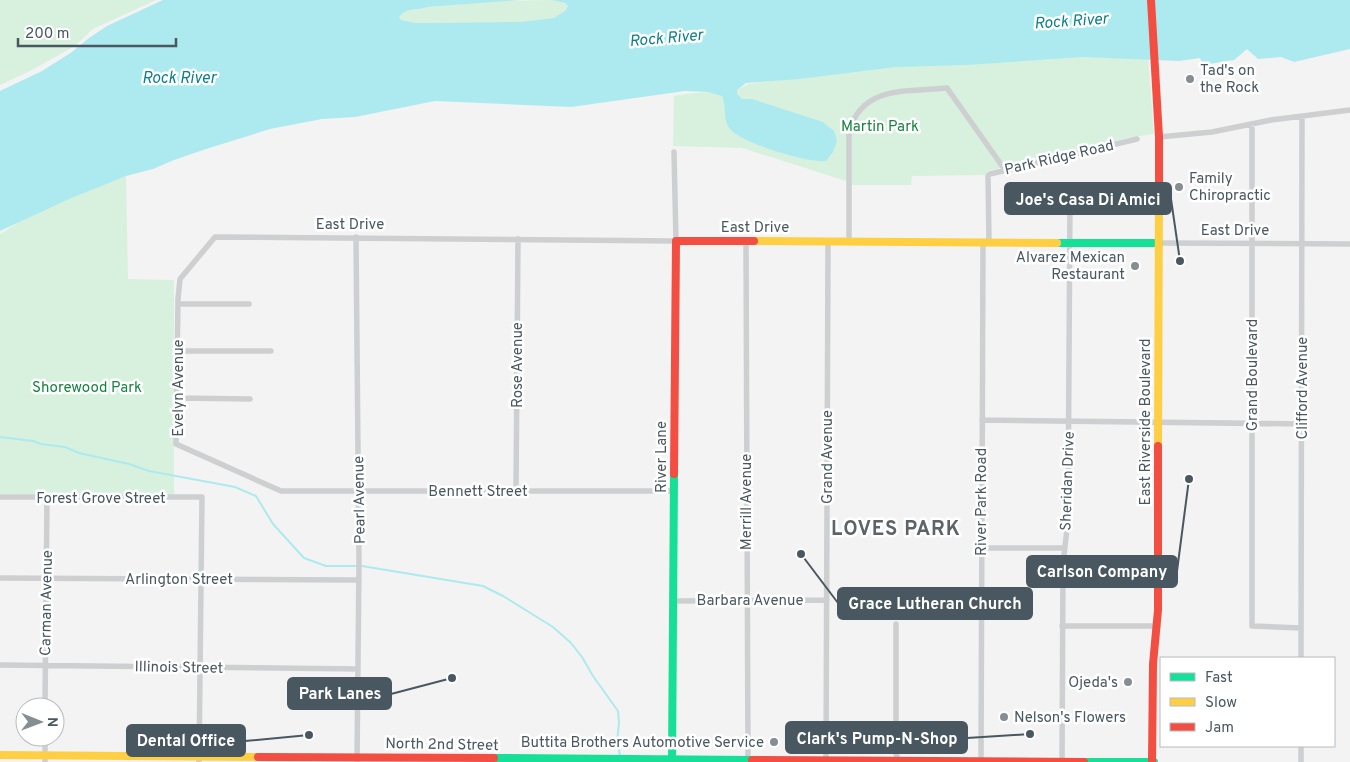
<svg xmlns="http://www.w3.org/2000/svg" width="1350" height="762" font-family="Overpass,sans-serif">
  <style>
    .green { fill: #d8f1de }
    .water { fill: #aceaef }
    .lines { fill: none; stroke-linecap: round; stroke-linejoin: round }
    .stream { stroke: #aceaef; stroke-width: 2 }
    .street { stroke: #cdcfd1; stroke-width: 5.5 }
    .fast { stroke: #16e098; stroke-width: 8 }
    .slow { stroke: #ffcf43; stroke-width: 8 }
    .jam { stroke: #f24e42; stroke-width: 8 }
    .poi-dot { fill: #848e93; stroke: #fff; stroke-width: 2 }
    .labels { text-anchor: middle; stroke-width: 5; stroke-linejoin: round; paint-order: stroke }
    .poi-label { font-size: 15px; fill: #495860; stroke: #fff; text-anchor: start }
    .park-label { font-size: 15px; fill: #17843f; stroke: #fff }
    .street-label { font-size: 15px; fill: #495860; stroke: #fff }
    .water-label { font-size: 16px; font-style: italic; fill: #0c7f89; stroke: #fff }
    .district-label { font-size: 20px; font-weight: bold; letter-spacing: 1px; fill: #5e6367; stroke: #fff }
    .leader { fill: none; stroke: #495860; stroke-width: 2 }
    .callout-dot { fill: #495860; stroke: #fff; stroke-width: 2 }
    .callout { fill: #495860; stroke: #495860; stroke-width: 2 }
    .callout-label { font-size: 16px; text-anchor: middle; font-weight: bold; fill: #fff }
  </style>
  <rect width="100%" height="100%" fill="#f3f3f3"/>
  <path class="green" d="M 0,0 L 156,0 L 93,29 L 75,46 L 30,71 L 0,85 Z
    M 551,0 L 565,3 L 568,6 L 566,10 L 554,18 L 519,22 L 417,23 L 401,20 L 399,17 C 409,6 416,13 427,7 L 498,1 Z
    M 1044,56 L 1148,56 L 1154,134 L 1131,137 L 988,171 L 987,175 L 912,176 L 911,185 L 853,185 L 846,181 L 742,148 L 673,146 L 674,96 L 693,93 L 735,91 L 748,84 L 893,66 Z
    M 126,176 L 128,279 L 174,280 L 174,495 L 0,494 L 0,234 L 48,204 Z"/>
  <path class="water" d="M 163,0 L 520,0 L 427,7 C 416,12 409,6 399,17 L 401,20 L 417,23 L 519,22 L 554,18 L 566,10 L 568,6 L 565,3 L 551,0 L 1350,0 L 1350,49 L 1294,62 L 1281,57 L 1258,59 L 1247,49 L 1234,60 L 1203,65 L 1200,58 L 1179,61 L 1083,57 L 967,65 L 896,67 L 799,79 L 746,83 L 737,90 L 737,94 L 742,99 L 752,99 L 823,122 L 834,131 L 837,141 L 833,152 L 826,161 C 808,163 741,143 730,129 C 722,119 727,107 722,96 L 708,92 L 685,91 L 571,107 L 435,101 L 355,117 L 322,119 L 270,129 L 206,149 L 174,160 L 153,169 L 126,176 L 69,199 L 0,231 L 0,91 L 42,71 L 72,52 L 89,38 L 107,26 Z"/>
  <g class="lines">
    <path class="stream" d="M 0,437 L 33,441 L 41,444 L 65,447 L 79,453 L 129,464 L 149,471 L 235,487 L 256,496 L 273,524 L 304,558 L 326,566 L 357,566
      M 362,566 L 483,586 L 503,596 L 553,627 L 571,643 L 582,657 L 593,676 L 618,711 L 619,723 L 617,742 L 620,755"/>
    <path class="street" d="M 1252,125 L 1252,626 L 1301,628
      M 1159,137 L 1212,132 L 1271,120 L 1350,110
      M 674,152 L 676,241 L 215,237 L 180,279 L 178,299 L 176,444 L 281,491 L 674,491
      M 356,237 L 359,561 L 357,762
      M 746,241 L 748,762
      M 989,241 L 988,176 L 990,174 L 1137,139
      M 849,242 L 849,131 C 863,85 907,92 947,88 L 1005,170
      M 1159,243 L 1350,244
      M 178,304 L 249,304
      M 177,351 L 271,351
      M 177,398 L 250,399
      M 982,420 L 1302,424
      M 516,491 L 518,239
      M 0,497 L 202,497 L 199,762
      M 981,548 L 1064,548
      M 0,578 L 359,580
      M 674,601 L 827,600
      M 896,624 L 896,754 L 899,761
      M 1062,626 L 1158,626
      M 1301,658 L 1302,117
      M 0,665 L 358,669
      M 45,707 L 47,498
      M 45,762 L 45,737
      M 826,762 L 828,242
      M 981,762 L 983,242
      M 1062,762 L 1063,563 L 1068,521 L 1070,200
      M 1301,762 L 1301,746"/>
    <path class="fast" d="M 1057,243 L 1159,243
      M 494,758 L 752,760
      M 672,762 L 674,474
      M 1084,762 L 1154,762"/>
    <path class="slow" d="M 754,241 L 1057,243
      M 1158,446 L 1159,189
      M 0,755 L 258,757"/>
    <path class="jam" d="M 1151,0 L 1159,137 L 1159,189
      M 674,474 L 676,241 L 754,241
      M 258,757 L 494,758
      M 752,760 L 1084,762
      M 1152,762 L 1153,664 L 1158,610 L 1158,446"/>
  </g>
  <g class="poi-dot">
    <circle cx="1190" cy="79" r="5"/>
    <circle cx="1179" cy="187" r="5"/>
    <circle cx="1135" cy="266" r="5"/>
    <circle cx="1128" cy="682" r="5"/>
    <circle cx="1004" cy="717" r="5"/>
    <circle cx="774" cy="742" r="5"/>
  </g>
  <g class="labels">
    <g class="poi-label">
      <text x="1200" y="75">Tad's on<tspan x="1200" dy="17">the Rock</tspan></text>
      <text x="1189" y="183">Family<tspan x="1189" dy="17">Chiropractic</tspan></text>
      <text x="1125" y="262" text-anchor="end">Alvarez Mexican<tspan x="1125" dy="17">Restaurant</tspan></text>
      <text x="1118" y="687" text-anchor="end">Ojeda's</text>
      <text x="1014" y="722">Nelson's Flowers</text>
      <text x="764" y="747" text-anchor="end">Buttita Brothers Automotive Service</text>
    </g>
    <g class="park-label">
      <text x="880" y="131">Martin Park</text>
      <text x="87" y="392">Shorewood Park</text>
    </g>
    <g class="street-label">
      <text transform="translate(1059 157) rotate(-13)" y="5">Park Ridge Road</text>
      <text x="350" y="229">East Drive</text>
      <text x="755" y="232">East Drive</text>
      <text x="1235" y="235">East Drive</text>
      <text transform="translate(517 365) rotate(-90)" y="5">Rose Avenue</text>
      <text transform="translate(1252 375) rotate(-90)" y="5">Grand Boulevard</text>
      <text transform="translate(178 388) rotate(-90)" y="5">Evelyn Avenue</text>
      <text transform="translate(1302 388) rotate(-90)" y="5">Clifford Avenue</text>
      <text transform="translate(1145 422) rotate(-90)" y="5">East Riverside Boulevard</text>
      <text transform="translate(661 457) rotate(-90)" y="5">River Lane</text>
      <text transform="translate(827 457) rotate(-90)" y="5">Grand Avenue</text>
      <text transform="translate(1067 481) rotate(-88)" y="5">Sheridan Drive</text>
      <text x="478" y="496">Bennett Street</text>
      <text x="101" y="503">Forest Grove Street</text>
      <text transform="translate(359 500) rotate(-91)" y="5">Pearl Avenue</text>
      <text transform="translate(746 502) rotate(-90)" y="5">Merrill Avenue</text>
      <text transform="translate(981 502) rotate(-90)" y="5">River Park Road</text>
      <text x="179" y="584">Arlington Street</text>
      <text x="750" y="605">Barbara Avenue</text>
      <text transform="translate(46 603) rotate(-89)" y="5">Carman Avenue</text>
      <text transform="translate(179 667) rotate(1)" y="5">Illinois Street</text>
      <text transform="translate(442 744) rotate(1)" y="5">North 2nd Street</text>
    </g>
    <g class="water-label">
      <text transform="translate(1071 20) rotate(-4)" y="6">Rock River</text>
      <text transform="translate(666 37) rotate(-5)" y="6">Rock River</text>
      <text x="179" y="83">Rock River</text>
    </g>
    <g class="district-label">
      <text x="896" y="535">LOVES PARK</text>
    </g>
  </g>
  <path class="leader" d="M1180 261L1171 199M1189 479L1177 571M801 554L838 603M452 678L391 694M1030 734L967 738M309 735L245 741"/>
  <g class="callout-dot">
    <circle cx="1180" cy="261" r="5"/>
    <circle cx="1189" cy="479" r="5"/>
    <circle cx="801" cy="554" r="5"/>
    <circle cx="452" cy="678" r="5"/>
    <circle cx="1030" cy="734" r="5"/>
    <circle cx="309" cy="735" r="5"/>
  </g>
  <g class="callout">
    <rect x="1005" y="183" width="166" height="31" rx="5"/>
    <rect x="1027" y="556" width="150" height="31" rx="5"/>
    <rect x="838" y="588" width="194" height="31" rx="5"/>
    <rect x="288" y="678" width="103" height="31" rx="5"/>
    <rect x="786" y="722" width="181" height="31" rx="5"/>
    <rect x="127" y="725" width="118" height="31" rx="5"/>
  </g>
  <g class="callout-label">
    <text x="1088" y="205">Joe's Casa Di Amici</text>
    <text x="1102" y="577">Carlson Company</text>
    <text x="935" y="609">Grace Lutheran Church</text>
    <text x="340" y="699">Park Lanes</text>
    <text x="877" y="744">Clark's Pump-N-Shop</text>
    <text x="186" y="746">Dental Office</text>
  </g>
  <rect x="1160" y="657" width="175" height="90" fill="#ffffff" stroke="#b6bcbf"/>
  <rect x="1170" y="673" width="25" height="8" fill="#16e098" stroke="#b6bcbf"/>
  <text x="1205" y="682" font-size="15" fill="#495860">Fast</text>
  <rect x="1170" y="698" width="25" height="8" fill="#ffcf43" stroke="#b6bcbf"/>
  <text x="1205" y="707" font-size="15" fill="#495860">Slow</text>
  <rect x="1170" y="723" width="25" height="8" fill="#f24e42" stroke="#b6bcbf"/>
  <text x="1205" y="732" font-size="15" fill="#495860">Jam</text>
  <g transform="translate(40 722) rotate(91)"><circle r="24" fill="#ffffff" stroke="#b6bcbf"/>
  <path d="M0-4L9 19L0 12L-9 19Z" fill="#848e93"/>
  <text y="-8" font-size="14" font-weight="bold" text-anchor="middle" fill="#495860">N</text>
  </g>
  <path d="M18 38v8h158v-8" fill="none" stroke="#495860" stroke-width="2.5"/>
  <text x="25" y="38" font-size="15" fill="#495860" stroke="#ffffff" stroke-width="4" paint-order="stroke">200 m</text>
</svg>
